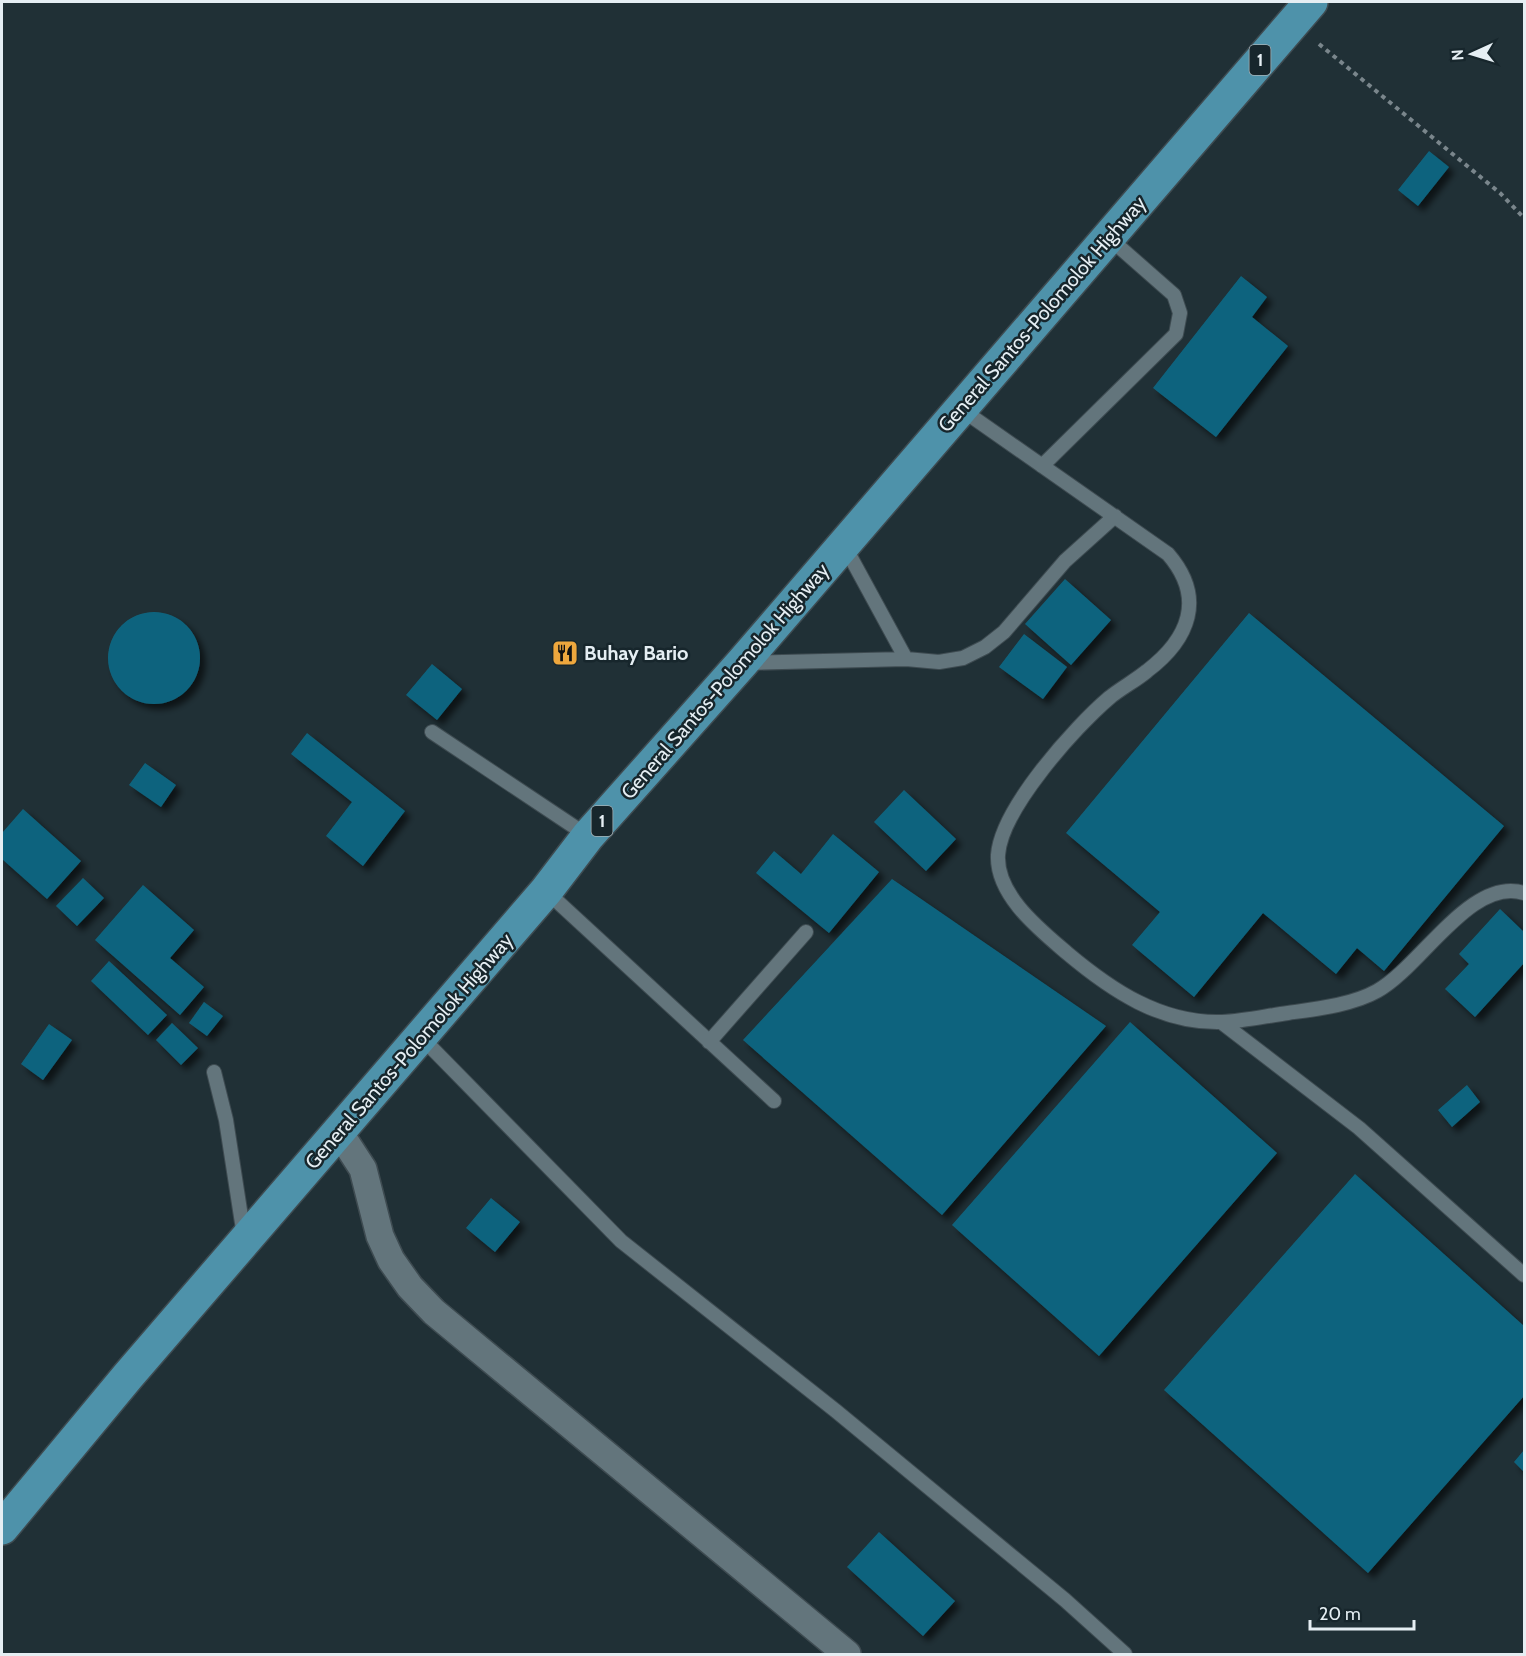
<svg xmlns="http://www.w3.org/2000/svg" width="1526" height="1656" font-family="Cabin,sans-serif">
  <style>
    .building { fill: #11647e; filter: url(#shadow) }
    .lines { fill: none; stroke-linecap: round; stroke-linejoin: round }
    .service-casing { stroke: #3e4b51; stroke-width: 16 }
    .minor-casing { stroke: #3e4b51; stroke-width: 30 }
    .trunk-casing { stroke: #3e4b51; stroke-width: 36 }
    .path { stroke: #7a868c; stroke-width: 4; stroke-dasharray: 4.5 4.5; stroke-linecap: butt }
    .service { stroke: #63757c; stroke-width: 14 }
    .minor { stroke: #63757c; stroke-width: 27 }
    .trunk { stroke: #4e92aa; stroke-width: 33 }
    .labels { text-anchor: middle; stroke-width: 5; stroke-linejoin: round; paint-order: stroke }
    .shield { fill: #17262c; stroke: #a7b2b7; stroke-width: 1.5 }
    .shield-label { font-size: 18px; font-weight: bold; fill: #e5eef3 }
    .street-label { font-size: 20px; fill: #e5eef3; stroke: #17262c }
    .poi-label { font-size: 20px; font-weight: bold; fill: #e5eef3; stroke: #17262c; text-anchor: start }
  </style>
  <defs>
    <filter id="shadow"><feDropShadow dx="5.5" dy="5.5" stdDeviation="3" flood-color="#0009"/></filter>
  </defs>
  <rect width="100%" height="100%" fill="#203036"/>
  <path class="building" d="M 1429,151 L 1449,167 L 1418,206 L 1398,190 Z
    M 1241,276 L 1267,297 L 1252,317 L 1288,346 L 1216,437 L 1153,388 Z
    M 1065,579 L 1111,620 L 1071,665 L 1025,624 Z
    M108 658a46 46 0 1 1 92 0a46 46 0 1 1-92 0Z
    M 1249,613 L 1504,826 L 1384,971 L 1357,948 L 1336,974 L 1263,913 L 1194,997 L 1132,945 L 1160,912 L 1066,833 Z
    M 1024,634 L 1067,667 L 1043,699 L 999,667 Z
    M 432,664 L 462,689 L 437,720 L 406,695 Z
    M 307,733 L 405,811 L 363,866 L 326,836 L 352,802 L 291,754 Z
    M 145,763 L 176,785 L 161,807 L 129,785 Z
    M 904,790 L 956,839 L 926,871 L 874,822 Z
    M 23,809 L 81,861 L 47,899 L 2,859 L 2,833 Z
    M 833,834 L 879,872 L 829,933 L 756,873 L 774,851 L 801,874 Z
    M 83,878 L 104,898 L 77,926 L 56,906 Z
    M 892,879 L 1106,1026 L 942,1215 L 743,1040 Z
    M 143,885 L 194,930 L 170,958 L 204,987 L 180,1015 L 95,940 Z
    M 1500,909 L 1524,932 L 1524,963 L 1475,1017 L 1445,989 L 1469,964 L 1459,954 Z
    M 109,961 L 167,1015 L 148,1035 L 91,981 Z
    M 204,1002 L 223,1016 L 207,1036 L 189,1023 Z
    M 1130,1022 L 1277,1153 L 1099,1356 L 952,1225 Z
    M 172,1023 L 198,1048 L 181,1065 L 156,1040 Z
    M 49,1024 L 72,1040 L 43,1080 L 21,1064 Z
    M 1467,1085 L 1480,1102 L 1452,1127 L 1438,1110 Z
    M 1355,1174 L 1524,1326 L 1524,1396 L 1368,1573 L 1164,1390 Z
    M 491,1198 L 520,1222 L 495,1252 L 466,1228 Z
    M 1524,1450 L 1524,1472 L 1514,1462 Z
    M 879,1532 L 955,1601 L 923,1636 L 847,1567 Z"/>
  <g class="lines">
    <defs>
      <path id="service" d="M 961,409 L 1168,554 C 1206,598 1189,639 1147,671 C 1135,681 1121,688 1109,698 C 1075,727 1001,809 998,855 C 996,895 1039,929 1067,953 C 1111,990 1161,1024 1222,1022 C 1244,1021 1266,1016 1288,1013 C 1316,1009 1352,1005 1377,991 C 1421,967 1471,876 1524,893
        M 1042,466 L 1176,334 L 1180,313 L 1174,295 L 1108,237
        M 844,545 L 906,659
        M 747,663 L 906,659 L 939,662 L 963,658 L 985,647 L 1004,632 L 1065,561 L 1115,516
        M 432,732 L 588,836
        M 546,891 L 774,1101
        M 1221,1022 L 1359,1128 L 1524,1275
        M 421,1037 L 621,1241 L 836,1411 L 1065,1600 L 1125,1654
        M 709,1042 L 806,932
        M 214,1072 L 226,1120 L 244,1236"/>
      <path id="minor" d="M 339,1132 L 363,1169 L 380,1236 L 391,1260 L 410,1287 L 434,1312 L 847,1654"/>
      <path id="trunk" d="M 2,1528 L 128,1376 L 546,891 L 588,836 L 742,663 L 1311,2"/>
    </defs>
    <use href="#service" class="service-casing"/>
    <use href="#minor" class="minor-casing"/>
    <use href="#trunk" class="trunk-casing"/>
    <path class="path" d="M 1319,44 L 1500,193 L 1524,218"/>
    <use href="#service" class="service"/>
    <use href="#minor" class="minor"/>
    <use href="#trunk" class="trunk"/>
  </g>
  <defs>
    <symbol id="restaurant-square" viewBox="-11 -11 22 22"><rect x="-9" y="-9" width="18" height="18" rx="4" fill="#eea73d" stroke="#17262c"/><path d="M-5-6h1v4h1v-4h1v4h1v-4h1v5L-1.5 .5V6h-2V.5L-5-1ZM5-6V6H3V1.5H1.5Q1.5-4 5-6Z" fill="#111"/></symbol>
  </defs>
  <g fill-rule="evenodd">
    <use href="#restaurant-square" x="550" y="638" width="30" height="30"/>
  </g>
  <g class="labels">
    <g class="shield">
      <rect x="1249.5" y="45" width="21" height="30" rx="4.5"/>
      <rect x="591.5" y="806" width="21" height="30" rx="4.5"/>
    </g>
    <g class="shield-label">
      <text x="1260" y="66">1</text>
      <text x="602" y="827">1</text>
    </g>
    <g class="street-label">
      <text transform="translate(1042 314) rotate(-49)" y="7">General Santos-Polomolok Highway</text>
      <text transform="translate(725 681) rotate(-49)" y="7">General Santos-Polomolok Highway</text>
      <text transform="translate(409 1051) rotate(-49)" y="7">General Santos-Polomolok Highway</text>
    </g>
    <g class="poi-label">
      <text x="584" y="660">Buhay Bario</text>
    </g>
  </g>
  <rect width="1526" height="1656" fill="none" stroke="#e5eef3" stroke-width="6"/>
  <g transform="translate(1472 54) rotate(266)" stroke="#17262c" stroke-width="4.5" paint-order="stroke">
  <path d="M0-4.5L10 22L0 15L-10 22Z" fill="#e5eef3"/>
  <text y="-9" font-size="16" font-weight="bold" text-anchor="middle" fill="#e5eef3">N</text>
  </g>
  <path d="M1310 1620v9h104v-9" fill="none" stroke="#e5eef3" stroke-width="3"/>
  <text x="1319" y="1620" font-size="18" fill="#e5eef3" stroke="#17262c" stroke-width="4.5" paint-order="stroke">20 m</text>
</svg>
